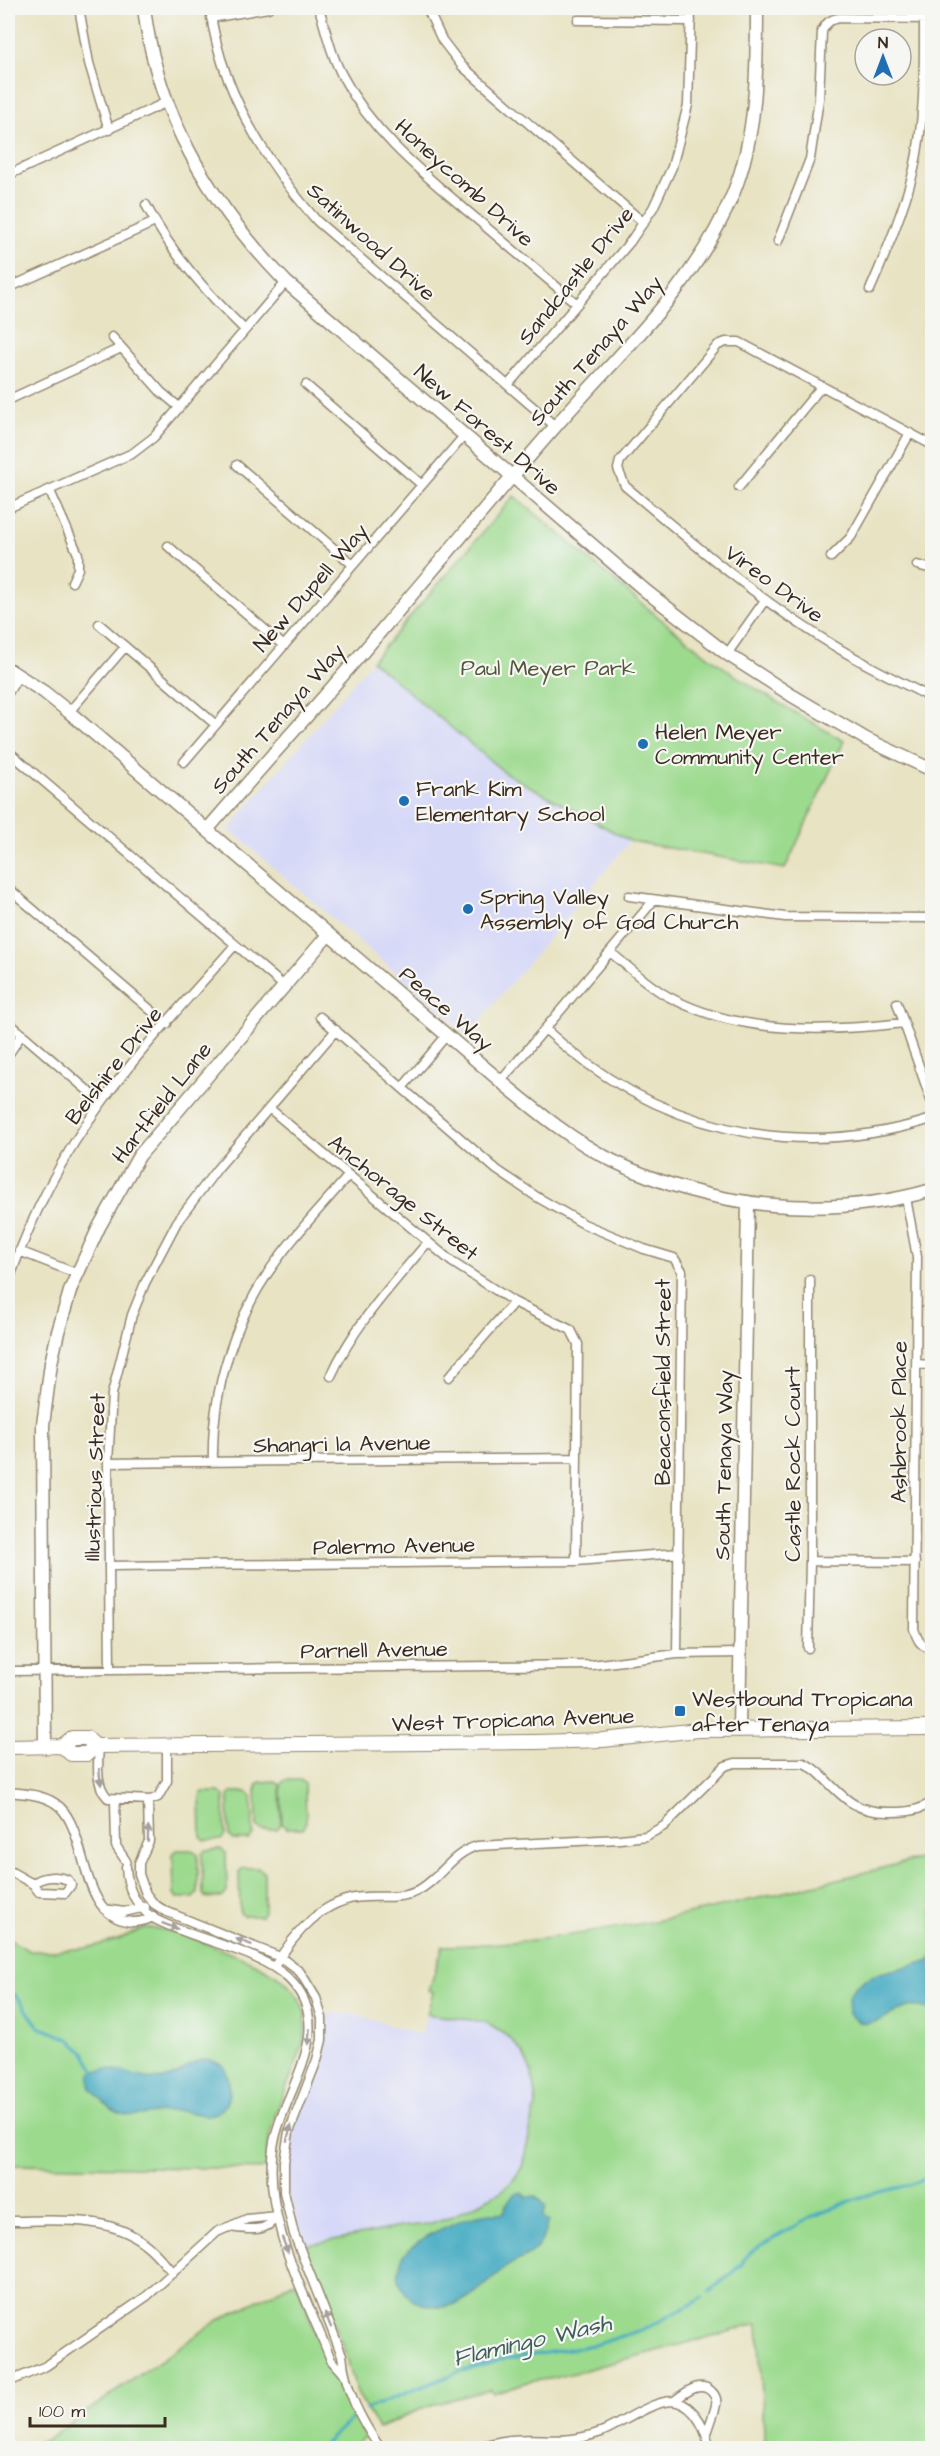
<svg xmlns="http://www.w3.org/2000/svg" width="940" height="2456" font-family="'Architects Daughter',sans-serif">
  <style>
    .built { fill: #d6d8f8 }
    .green { fill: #9cda8e; stroke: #6c8256; stroke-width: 1.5 }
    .water { fill: #41a9c1; stroke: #3e6a70; stroke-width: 1.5 }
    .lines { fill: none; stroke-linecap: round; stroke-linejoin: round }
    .stream { stroke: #41a9c1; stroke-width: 3 }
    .street-casing { stroke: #928670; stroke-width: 11 }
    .secondary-casing { stroke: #928670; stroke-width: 15 }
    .primary-casing { stroke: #928670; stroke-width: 16 }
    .street { stroke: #fff; stroke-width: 8 }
    .secondary { stroke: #fff; stroke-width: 12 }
    .primary { stroke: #fff; stroke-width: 14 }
    .oneway { fill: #a79f9a }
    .poi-dot { fill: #1f6fb2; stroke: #f6f6f2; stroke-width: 2 }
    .labels { text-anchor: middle; stroke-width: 4.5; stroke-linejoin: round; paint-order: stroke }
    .street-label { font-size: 22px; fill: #3b2a1e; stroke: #f6f6f2 }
    .park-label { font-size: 22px; fill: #53563a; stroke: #f6f6f2 }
    .poi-label { font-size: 22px; fill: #3b2a1e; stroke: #f6f6f2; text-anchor: start }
    .water-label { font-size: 24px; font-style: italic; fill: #3d5d5f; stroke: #f6f6f2 }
  </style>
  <rect width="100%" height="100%" fill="#f6f6f2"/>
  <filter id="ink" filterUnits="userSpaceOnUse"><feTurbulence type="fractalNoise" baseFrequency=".0167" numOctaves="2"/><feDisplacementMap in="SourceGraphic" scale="12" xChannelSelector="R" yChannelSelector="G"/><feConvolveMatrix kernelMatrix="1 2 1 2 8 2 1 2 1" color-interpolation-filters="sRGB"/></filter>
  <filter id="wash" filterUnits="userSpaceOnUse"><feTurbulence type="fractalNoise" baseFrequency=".008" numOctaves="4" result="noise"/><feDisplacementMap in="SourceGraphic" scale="24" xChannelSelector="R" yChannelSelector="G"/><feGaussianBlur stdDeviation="1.35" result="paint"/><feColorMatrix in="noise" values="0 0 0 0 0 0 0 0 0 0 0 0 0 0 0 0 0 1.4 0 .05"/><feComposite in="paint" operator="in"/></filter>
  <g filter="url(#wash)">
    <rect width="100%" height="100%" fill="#e8e3c3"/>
    <path class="built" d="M 372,661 L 505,773 L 630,841 L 468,1035 L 229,829 Z
      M 350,2013 L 421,2035 L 427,2014 L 485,2022 L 510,2038 L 523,2054 L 532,2073 L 536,2105 L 522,2167 L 509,2185 L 494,2196 L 464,2212 L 440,2221 L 303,2246 L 288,2191 L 288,2162 L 293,2133 L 324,2051 L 327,2029 L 325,2014 Z"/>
    <path class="green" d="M 514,496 C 579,549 641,606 708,656 C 751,688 797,714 844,741 L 785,869 L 630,841 L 505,773 L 372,661 Z
      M 285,1780 L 300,1780 L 305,1783 L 306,1823 L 303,1828 L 286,1828 L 282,1824 L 281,1784 Z
      M 275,1781 L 280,1785 L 281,1824 L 277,1829 L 261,1830 L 257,1826 L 256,1786 L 260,1782 Z
      M 203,1792 L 219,1792 L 224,1796 L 225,1835 L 221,1840 L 204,1840 L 201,1836 L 200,1796 Z
      M 232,1792 L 247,1792 L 252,1796 L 253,1835 L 249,1840 L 233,1840 L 229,1836 L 228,1796 Z
      M 221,1849 L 226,1853 L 227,1892 L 223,1897 L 206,1898 L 203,1894 L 202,1853 L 205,1850 Z
      M 177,1850 L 192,1850 L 198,1854 L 198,1893 L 194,1898 L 178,1898 L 174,1894 L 173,1854 Z
      M 932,1856 L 932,2448 L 765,2448 L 758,2324 L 555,2378 L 527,2382 L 493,2393 L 491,2389 C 452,2399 413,2409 378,2429 L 357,2393 L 346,2354 L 303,2246 L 400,2227 L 427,2224 L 453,2216 L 502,2191 L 514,2179 L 522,2167 L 536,2105 L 532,2073 L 523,2054 L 510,2038 L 485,2022 L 427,2014 L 433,1992 L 429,1990 L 443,1946 C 610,1942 771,1894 932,1856 Z
      M 243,1868 L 258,1868 L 264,1872 L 264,1911 L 261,1916 L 244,1916 L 240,1913 L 239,1872 Z
      M 144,1928 C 177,1928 210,1946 240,1957 C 376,2009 257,2084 268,2169 L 8,2165 L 8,1939 L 30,1951 L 54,1951 L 86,1948 L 118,1940 Z
      M 296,2281 L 327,2362 L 367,2436 L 350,2448 L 25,2448 L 46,2440 L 217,2321 Z"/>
    <path class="water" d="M 932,1959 L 932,2010 C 925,2008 916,2005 909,2007 C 888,2012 868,2037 849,2014 L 848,1997 C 861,1968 907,1971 932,1959 Z
      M 208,2059 L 224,2066 C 233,2086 233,2115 204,2115 C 194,2114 185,2111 176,2111 C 143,2111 125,2128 99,2097 C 91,2089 87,2084 91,2073 C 115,2061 137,2082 163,2079 C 182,2077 188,2060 208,2059 Z
      M 522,2192 L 526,2197 L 536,2196 L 546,2206 L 543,2217 L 549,2221 C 544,2229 545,2237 539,2245 C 529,2259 517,2259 505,2268 C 485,2282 468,2306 440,2307 C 413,2308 388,2285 403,2257 C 410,2245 424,2238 435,2232 C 457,2221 480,2211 504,2213 C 506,2203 511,2194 522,2192 Z"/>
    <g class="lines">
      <path class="stream" d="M 8,1988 L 18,1998 L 39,2027 L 70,2039 L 84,2053 L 95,2071
        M 709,2292 L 741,2265 L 746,2256 L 761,2245 L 814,2216 L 860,2197 L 909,2185 L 932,2176
        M 366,2409 L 459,2372 L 498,2361 L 598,2344 L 647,2328 L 703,2298
        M 320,2448 L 355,2416"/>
    </g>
  </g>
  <g filter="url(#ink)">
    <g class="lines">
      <defs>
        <path id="street" d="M 79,8 L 89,63 L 109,130
          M 210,8 C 220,89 264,160 317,221 L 555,426
          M 319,8 C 326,31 331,55 343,77 C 372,132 419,170 466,210 C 503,241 540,273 577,304
          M 427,8 L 442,40 L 462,66 L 644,223
          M 211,18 L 268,8
          M 578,20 L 691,21
          M 8,175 L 167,102
          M 146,205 C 171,253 206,292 245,330
          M 778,241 L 810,159 L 819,99 L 822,31 C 826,23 830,19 840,18 L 932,19
          M 8,288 L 155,222
          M 870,290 C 887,251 904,210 914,169 C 925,120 924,68 924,19
          M 112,337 L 161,392 L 179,407
          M 306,385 L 422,485
          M 508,385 L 630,242 L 653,208 L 672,167 L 688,105 L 691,8
          M 8,400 L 121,348
          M 932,445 L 739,342 L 726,342 L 718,345 L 620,461 L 618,469 L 625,486 C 688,539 750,593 820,637 C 856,660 894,679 932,698
          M 237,465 L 353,565
          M 739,487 L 822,386
          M 50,491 L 78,554 L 78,569 L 72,582
          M 8,508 L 133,453 L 154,437 L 286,282
          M 168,546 L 284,646
          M 831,557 L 851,537 L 910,433
          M 917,565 L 932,569
          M 99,624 L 216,725
          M 727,654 L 765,600
          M 8,693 L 19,675
          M 69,712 L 125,647
          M 8,751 L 284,986
          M 184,762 L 464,436
          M 8,888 L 167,1024
          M 629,896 L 785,917 L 932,918
          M 610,952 C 629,967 648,986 669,997 C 740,1035 827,1032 904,1023
          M 897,1003 L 932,1103
          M 320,1017 L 497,1170 L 537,1197 L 584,1224 L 644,1249 L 674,1258 L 682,1271 L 677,1654
          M 8,1022 L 101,1102
          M 545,1029 C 654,1129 790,1163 932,1119
          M 8,1055 L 22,1034
          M 500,1082 L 654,900
          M 402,1088 L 446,1036
          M 269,1108 L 452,1262 L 514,1302 L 571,1330 L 578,1344 L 576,1561
          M 906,1198 L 917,1257 L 914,1629 C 917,1639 921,1648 932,1648
          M 19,1251 L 78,1274
          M 8,1283 C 30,1219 61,1157 102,1102 C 142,1047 190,997 235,945
          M 916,1364 L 932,1365
          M 331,1376 C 354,1325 391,1286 427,1243
          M 449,1377 L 514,1302
          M 213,1462 C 211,1391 234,1318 277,1260 C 298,1231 324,1204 348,1176
          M 108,1463 L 577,1458
          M 810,1561 L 915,1562
          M 109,1566 L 576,1561 L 679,1553
          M 808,1648 L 810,1561 L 810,1280
          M 110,1670 L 108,1463 L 112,1394 L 132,1315 L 145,1283 L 177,1222 L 217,1169 L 336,1030
          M 8,1671 L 592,1665 L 677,1654 L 740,1653
          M 99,1746 C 98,1764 95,1785 108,1798 L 151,1800 L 158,1797 L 167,1781 L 167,1746
          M 8,1792 C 25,1794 46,1794 60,1807 C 90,1837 78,1917 132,1922 C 140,1922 148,1921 153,1916
          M 115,1800 L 116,1846 L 126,1861
          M 148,1800 L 149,1841 L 139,1863 L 139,1874 L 146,1894 L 154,1904 L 165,1911 L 280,1957 L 300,1972 L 316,1998 L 322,2018 L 322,2040 L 317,2060 L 289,2132 L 284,2162 L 284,2192 L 294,2234 L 342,2355 C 345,2390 361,2420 380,2448
          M 126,1867 C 127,1889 135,1905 153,1918 C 190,1939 260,1950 289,1979 C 340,2030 281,2092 273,2148 C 263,2220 305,2294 331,2360 L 344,2375
          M 8,1870 L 33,1884 L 39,1892 L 65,1893 L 71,1885 L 68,1880 C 58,1875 41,1876 33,1884
          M 104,1909 L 124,1912 L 145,1907
          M 274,1967 C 294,1934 323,1898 365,1897 C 380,1896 400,1899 415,1892 C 439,1881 450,1854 477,1846 L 620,1839 L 646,1836 L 664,1826 L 725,1766 L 735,1763 L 804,1763 C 812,1767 817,1771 823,1777 C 846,1801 858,1813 892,1812 C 907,1812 919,1811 932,1802
          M 8,2221 C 52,2221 106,2214 144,2243 C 155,2251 164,2263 173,2273
          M 228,2227 C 245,2229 268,2234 276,2216
          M 8,2382 L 46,2366 L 147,2296 L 217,2232 L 247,2219 L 276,2216
          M 674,2401 C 684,2394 700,2379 712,2392 C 715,2395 717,2400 716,2405 C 714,2414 710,2424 707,2433
          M 475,2448 C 487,2445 498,2441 511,2440 C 545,2437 565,2445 601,2432 C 620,2425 658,2396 677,2402 C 696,2407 707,2431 709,2448"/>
        <path id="secondary" d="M 144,8 C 157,116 211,205 286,282 L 647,592 L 727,654 L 791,695 L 866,739 L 932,770
          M 8,669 L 44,692 L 69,712 L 505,1085 C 539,1113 573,1141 613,1161 C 711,1209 828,1220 932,1190
          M 207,830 C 266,761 327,695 385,626 C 442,560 497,493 554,428 C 619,353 695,287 733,194 C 757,135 757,70 757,8
          M 739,1730 L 748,1202
          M 45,1747 L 43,1425 L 51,1363 L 58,1332 L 71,1288 L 99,1227 L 139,1156 L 328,935"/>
        <path id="primary" d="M 62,1746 L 71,1754 L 87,1754 L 95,1746 L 536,1742 L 603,1740 L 699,1730 L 932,1728
          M 8,1747 L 62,1746 L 72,1738 L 87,1738 L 95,1746"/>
      </defs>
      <use href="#street" class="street-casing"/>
      <use href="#secondary" class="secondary-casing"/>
      <use href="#primary" class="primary-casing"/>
      <use href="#street" class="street"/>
      <use href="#secondary" class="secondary"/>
      <use href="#primary" class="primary"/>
    </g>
    <defs><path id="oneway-solid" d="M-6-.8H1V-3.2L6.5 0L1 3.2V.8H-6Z" transform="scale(1.5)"/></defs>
    <g class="oneway">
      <use href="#oneway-solid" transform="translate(100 1777) rotate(83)"/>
      <use href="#oneway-solid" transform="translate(148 1834) rotate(-88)"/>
      <use href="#oneway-solid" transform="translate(170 1926) rotate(21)"/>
      <use href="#oneway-solid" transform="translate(244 1942) rotate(-159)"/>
      <use href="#oneway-solid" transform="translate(309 2037) rotate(95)"/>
      <use href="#oneway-solid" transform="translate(289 2133) rotate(-75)"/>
      <use href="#oneway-solid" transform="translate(285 2245) rotate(69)"/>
      <use href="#oneway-solid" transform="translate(328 2320) rotate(-112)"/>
    </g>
  </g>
  <g class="poi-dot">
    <circle cx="643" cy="744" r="6"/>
    <circle cx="404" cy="801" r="6"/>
    <circle cx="468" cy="909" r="6"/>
    <rect x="674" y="1705" width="12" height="12" rx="3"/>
  </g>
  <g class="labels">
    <g class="street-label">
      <text transform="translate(465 182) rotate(42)" y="8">Honeycomb Drive</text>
      <text transform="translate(372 241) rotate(42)" y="8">Satinwood Drive</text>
      <text transform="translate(575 275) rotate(-51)" y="8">Sandcastle Drive</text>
      <text transform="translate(595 350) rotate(-49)" y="8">South Tenaya Way</text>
      <text transform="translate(488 429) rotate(41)" y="8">New Forest Drive</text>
      <text transform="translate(775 583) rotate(36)" y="8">Vireo Drive</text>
      <text transform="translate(310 587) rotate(-49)" y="8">New Dupell Way</text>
      <text transform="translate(277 718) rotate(-49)" y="8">South Tenaya Way</text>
      <text transform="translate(447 1008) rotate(41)" y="8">Peace Way</text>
      <text transform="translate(113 1065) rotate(-52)" y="8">Belshire Drive</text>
      <text transform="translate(161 1102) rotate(-52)" y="8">Hartfield Lane</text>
      <text transform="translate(404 1197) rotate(39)" y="8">Anchorage Street</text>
      <text transform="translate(662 1382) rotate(-90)" y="8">Beaconsfield Street</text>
      <text transform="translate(898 1422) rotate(-90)" y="8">Ashbrook Place</text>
      <text transform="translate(342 1443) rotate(-1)" y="8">Shangri la Avenue</text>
      <text transform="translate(792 1464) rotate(-90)" y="8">Castle Rock Court</text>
      <text transform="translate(723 1465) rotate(-89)" y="8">South Tenaya Way</text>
      <text transform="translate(94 1477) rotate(-88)" y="8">Illustrious Street</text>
      <text transform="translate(394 1545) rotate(-1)" y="8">Palermo Avenue</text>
      <text transform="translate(374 1649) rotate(-1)" y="8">Parnell Avenue</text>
      <text transform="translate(513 1719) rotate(-2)" y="8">West Tropicana Avenue</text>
    </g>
    <g class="park-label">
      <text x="548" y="675">Paul Meyer Park</text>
    </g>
    <g class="poi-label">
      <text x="655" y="739">Helen Meyer<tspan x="655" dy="25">Community Center</tspan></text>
      <text x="416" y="796">Frank Kim<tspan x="416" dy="25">Elementary School</tspan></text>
      <text x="480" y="904">Spring Valley<tspan x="480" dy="25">Assembly of God Church</tspan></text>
      <text x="692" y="1706">Westbound Tropicana<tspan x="692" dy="25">after Tenaya</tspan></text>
    </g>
    <g class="water-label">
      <text transform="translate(532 2340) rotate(-13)" y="8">Flamingo Wash</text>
    </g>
  </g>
  <rect width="940" height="2456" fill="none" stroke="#f6f6f2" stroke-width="30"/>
  <g transform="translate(883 57)"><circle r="28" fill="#f6f6f2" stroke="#aba49d" stroke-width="1.5"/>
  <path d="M0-4.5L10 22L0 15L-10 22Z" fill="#1f6fb2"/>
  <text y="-9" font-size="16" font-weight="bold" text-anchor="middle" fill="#3b2a1e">N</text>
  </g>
  <path d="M30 2417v9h135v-9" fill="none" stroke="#3b2a1e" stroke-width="3"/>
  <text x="39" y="2417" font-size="18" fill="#3b2a1e" stroke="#f6f6f2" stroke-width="4.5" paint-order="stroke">100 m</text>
</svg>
